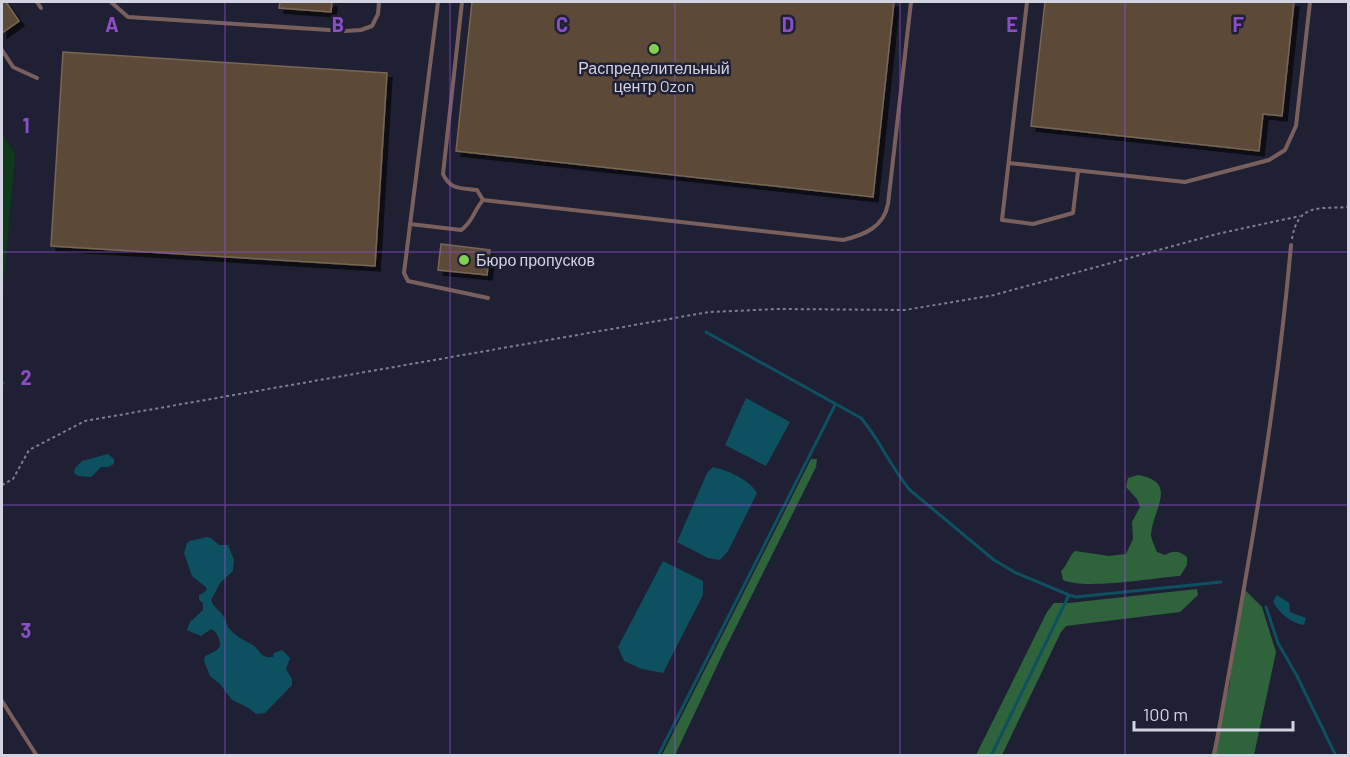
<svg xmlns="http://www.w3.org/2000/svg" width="1350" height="757" font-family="Barlow,sans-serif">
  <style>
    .green { fill: #0e391b }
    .forest { fill: #2f633c }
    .water { fill: #0d5160 }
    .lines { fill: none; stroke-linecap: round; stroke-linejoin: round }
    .stream { stroke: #0d5160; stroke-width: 3 }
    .building { fill: #5c4938; stroke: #796653; stroke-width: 1.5; filter: url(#shadow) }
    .path { stroke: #7d7f90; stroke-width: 2; stroke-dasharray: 3 3; stroke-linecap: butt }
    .lane { stroke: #7b5f5d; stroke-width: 4 }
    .grid { fill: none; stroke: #8c4ec6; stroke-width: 1.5; stroke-opacity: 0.55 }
    .poi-dot { fill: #81d050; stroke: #1f2034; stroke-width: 2 }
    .labels { text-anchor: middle; stroke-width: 5; stroke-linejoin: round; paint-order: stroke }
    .poi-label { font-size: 16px; fill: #d2d4e2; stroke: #1f2034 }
    .grid-label { font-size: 20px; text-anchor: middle; font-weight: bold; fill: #8c4ec6; stroke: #1f2034; stroke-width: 5; stroke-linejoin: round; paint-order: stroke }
  </style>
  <defs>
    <filter id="shadow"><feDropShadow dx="5" dy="5" stdDeviation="0" flood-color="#0009"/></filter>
  </defs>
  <rect width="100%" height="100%" fill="#1f2034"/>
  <path class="green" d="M 2,134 L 15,154 L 2,306 Z"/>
  <path class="forest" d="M 811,459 L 817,459 L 816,467 L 724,651 L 675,755 L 662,755 Z
    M 1138,475 C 1179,482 1153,509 1151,534 C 1151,539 1155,547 1157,552 L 1165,555 C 1174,550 1179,551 1187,557 L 1187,565 L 1180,576 C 1153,578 1084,590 1063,580 L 1061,571 C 1068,565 1068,557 1075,551 L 1109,556 L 1126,554 L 1133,539 L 1132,522 L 1140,507 L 1137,499 L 1126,487 L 1128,478 Z
    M 1197,589 L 1198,595 L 1180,612 L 1066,626 L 1061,632 L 1002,755 L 976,755 L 1047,612 L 1054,603 L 1069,603 Z
    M 1242,590 L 1246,591 L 1262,607 L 1276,652 L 1254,755 L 1211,756 L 1229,687 Z"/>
  <path class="water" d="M 746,398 L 790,422 L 766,466 L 725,445 Z
    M 108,454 L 114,459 L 114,464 L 108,467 L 101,467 L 91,477 L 78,476 L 74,473 L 75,468 L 82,461 Z
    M 713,467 C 727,470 750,480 757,493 L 728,551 L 720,560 L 708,558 L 677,542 L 707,473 Z
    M 207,537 L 211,538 L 219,545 L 228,545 L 234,560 L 233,571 L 220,583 L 211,600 C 214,608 217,608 222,614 C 225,618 226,623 228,627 C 235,637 245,640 254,646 C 261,652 262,659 273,657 L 274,653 L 282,650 L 290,658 L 286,669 L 292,679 L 292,685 L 265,713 L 256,714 L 247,707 L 232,700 L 220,684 L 210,676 L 204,661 L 205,656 L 216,651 L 220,646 C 220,638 217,632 211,629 L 201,636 L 187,630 L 190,622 L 203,610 L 203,603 L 199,600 L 199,595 L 205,592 L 207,588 L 192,576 L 184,553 L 187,543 L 190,541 Z
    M 663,561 L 703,581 L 703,595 L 663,673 L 642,669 L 624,661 L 618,647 Z
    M 1277,595 L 1289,603 L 1290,612 L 1306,618 L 1304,625 C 1291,623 1278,613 1273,601 Z"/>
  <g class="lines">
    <path class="stream" d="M 706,332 L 861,418 C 880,440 891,468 910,490 L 994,560 L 1016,573 L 1069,595 L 1076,597 L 1221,582
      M 2,383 L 3,383
      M 1266,607 L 1278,643 L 1297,676 L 1336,756
      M 658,756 L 835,405
      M 991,756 L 1069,595"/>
  </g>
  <path class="building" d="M 2,2 L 6,2 L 19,21 L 2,33 Z
    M 280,2 L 332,2 L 331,12 L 279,8 Z
    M 472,2 L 894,2 L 873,197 L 456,151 Z
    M 1045,2 L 1294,2 L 1282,116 L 1263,114 L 1259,151 L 1031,126 Z
    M 63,52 L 387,73 L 375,266 L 51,246 Z
    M 441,244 L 490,250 L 487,275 L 438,270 Z"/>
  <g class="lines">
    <path class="path" d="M 1292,239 C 1298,203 1318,209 1348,207
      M 2,485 L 13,479 L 29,450 L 85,421 L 709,312 L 779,309 L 905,310 L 994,295 L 1217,234 L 1300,216"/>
    <path class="lane" d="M 37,2 L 41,8
      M 111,2 L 128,17 L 345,31 L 361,30 L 372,26 L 378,14 L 379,2
      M 438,2 L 404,273 L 408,281 L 488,298
      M 1027,2 L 1002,220 L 1033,224 L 1073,213 L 1078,171
      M 2,50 L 13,67 L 37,78
      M 1009,163 L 1185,182 L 1269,160 L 1285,150 L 1296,126 L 1310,2
      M 483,200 L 843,240 C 864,235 884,227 888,204 L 911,2
      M 410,224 L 461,230 C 473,222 474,210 483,200 L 477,190 C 461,188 450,190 443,174 L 462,2
      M 2,701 L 37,756
      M 1214,756 C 1245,586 1276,416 1291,245"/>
  </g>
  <path class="grid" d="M 225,2 L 225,756M 450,2 L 450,756M 675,2 L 675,756M 900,2 L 900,756M 1125,2 L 1125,756M 2,252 L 1348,252M 2,505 L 1348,505"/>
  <g class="poi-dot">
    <circle cx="654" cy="49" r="6"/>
    <circle cx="464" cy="260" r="6"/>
  </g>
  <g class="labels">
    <g class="poi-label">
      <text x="654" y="74">Распределительный<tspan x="654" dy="18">центр Ozon</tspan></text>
      <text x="476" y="266" text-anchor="start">Бюро пропусков</text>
    </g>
  </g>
  <g class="grid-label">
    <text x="112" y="32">A</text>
    <text x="338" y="32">B</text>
    <text x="562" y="32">C</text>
    <text x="788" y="32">D</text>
    <text x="1012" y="32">E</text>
    <text x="1238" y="32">F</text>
    <text x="26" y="133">1</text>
    <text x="26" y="385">2</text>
    <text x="26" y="638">3</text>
  </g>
  <rect width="1350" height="757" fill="none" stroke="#d2d4e2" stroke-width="6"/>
  <path d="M1134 721v9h159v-9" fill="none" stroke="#d2d4e2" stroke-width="3"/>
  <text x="1143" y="721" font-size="18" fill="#d2d4e2" stroke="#1f2034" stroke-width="4.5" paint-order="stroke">100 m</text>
</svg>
